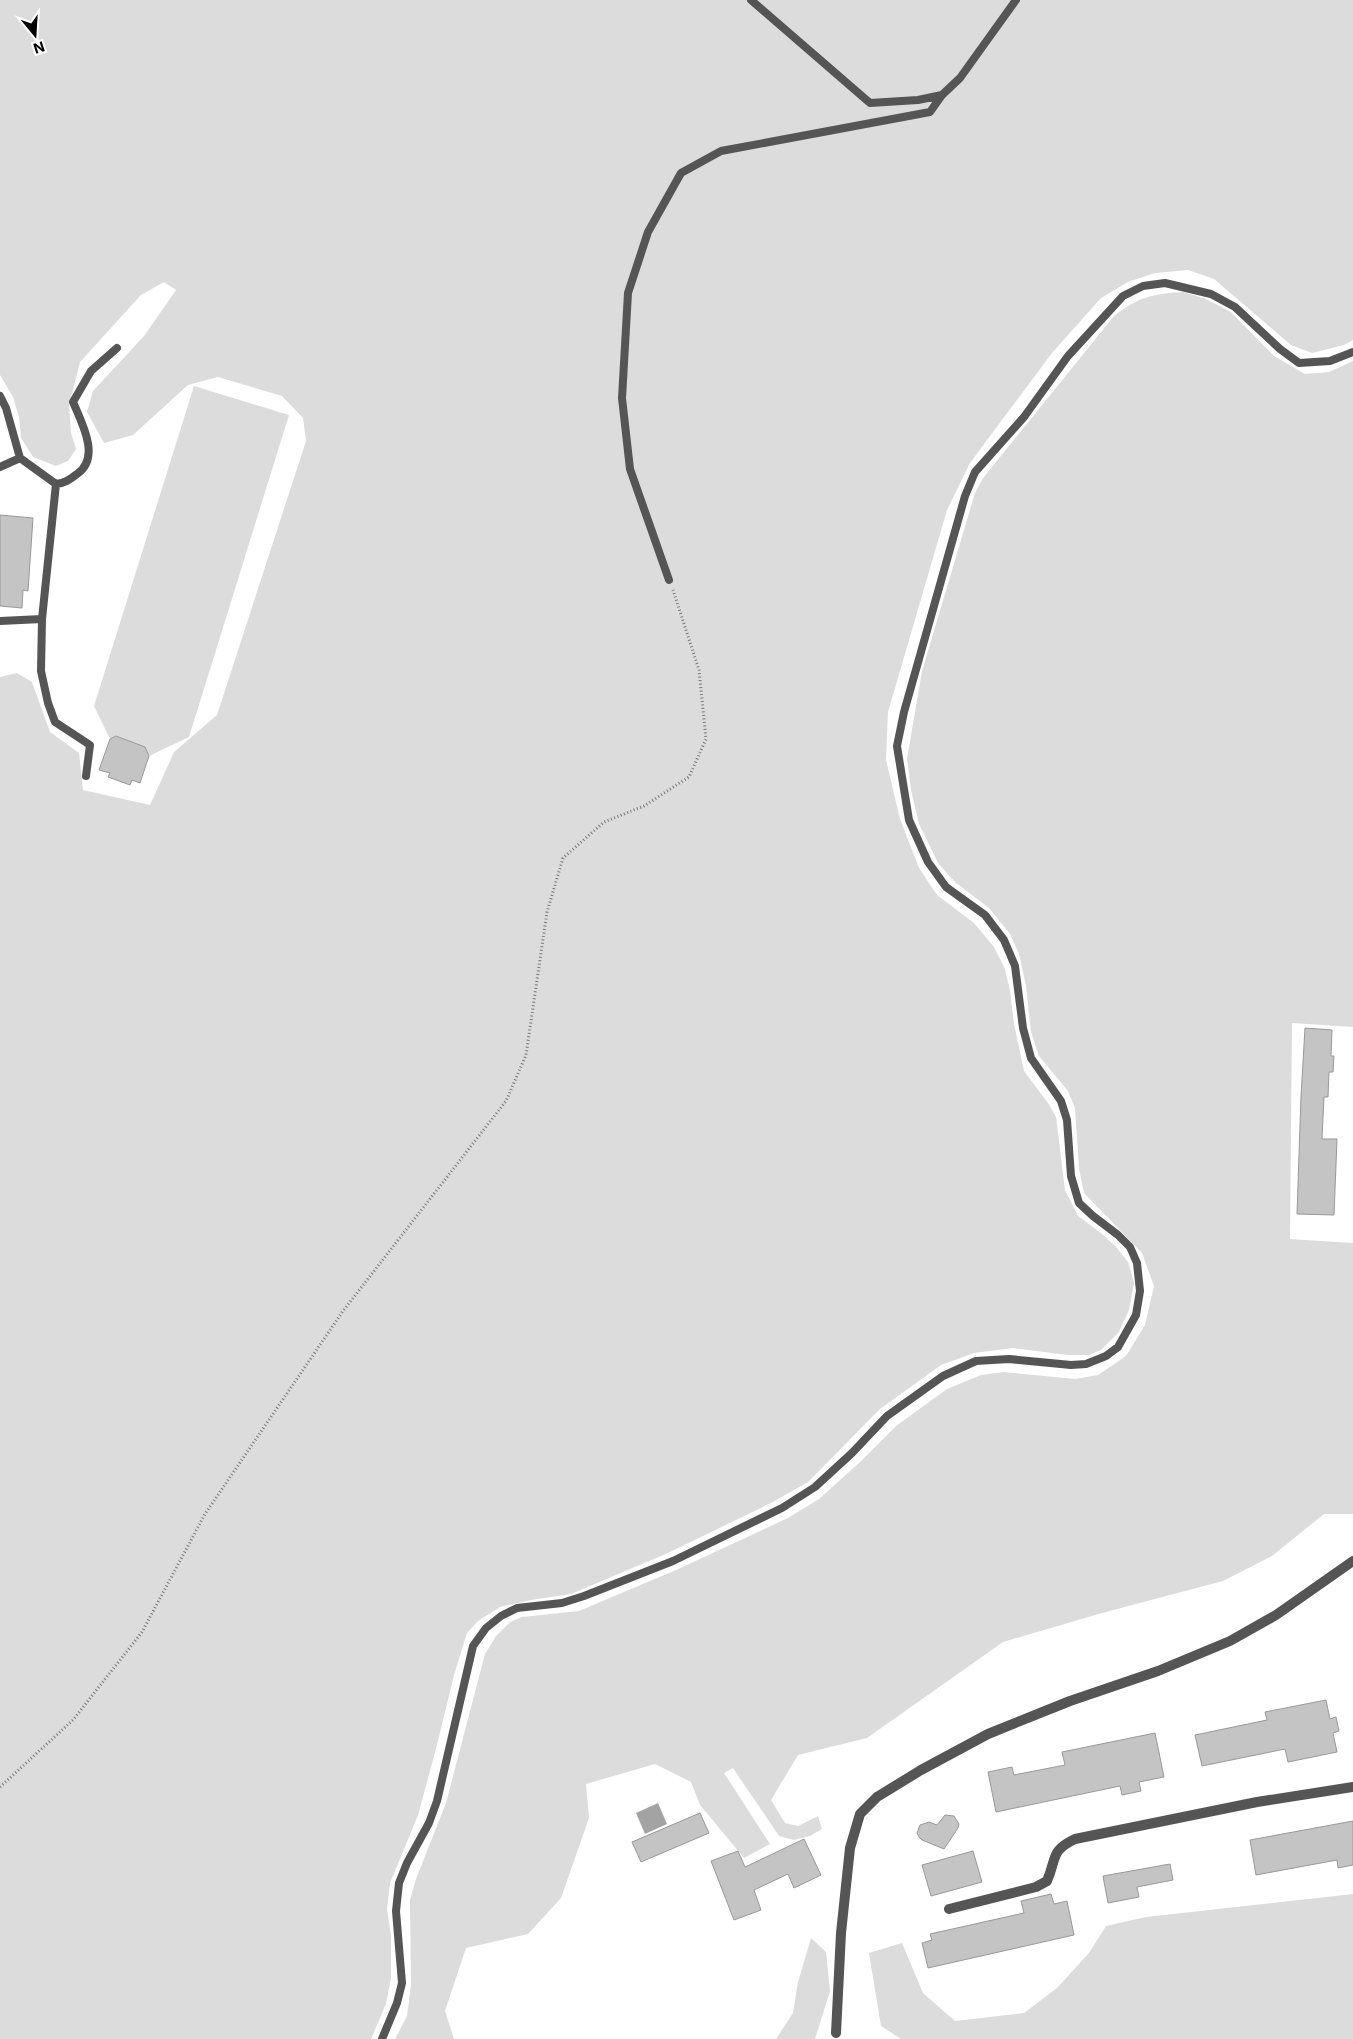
<svg xmlns="http://www.w3.org/2000/svg" width="1353" height="2039" font-family="Inter,sans-serif">
  <style>
    .green { fill: #dcdcdc }
    .water { fill: #a3a3a3 }
    .building { fill: #c4c4c4; stroke: #999 }
    .lines { fill: none; stroke-linecap: round; stroke-linejoin: round }
    .path { stroke: #777; stroke-width: 3; stroke-dasharray: 1 2.5; stroke-linecap: butt }
    .lane { stroke: #555; stroke-width: 8 }
    .street { stroke: #555; stroke-width: 10 }
  </style>
  <rect width="100%" height="100%" fill="#fff"/>
  <path class="green" d="M 0,0 L 1353,0 L 1353,340 L 1344,345 L 1312,353 L 1291,345 L 1214,279 L 1188,270 L 1155,273 L 1128,282 L 1101,298 L 1052,353 L 970,463 L 947,510 L 888,712 L 886,760 L 900,819 L 919,868 L 937,895 L 974,923 L 994,947 L 1005,969 L 1010,991 L 1014,1024 L 1024,1071 L 1048,1103 L 1056,1117 L 1065,1190 L 1078,1216 L 1101,1233 L 1117,1248 L 1128,1262 L 1134,1283 L 1129,1310 L 1119,1332 L 1101,1350 L 1089,1355 L 1068,1355 L 1013,1348 L 974,1353 L 941,1365 L 880,1409 L 808,1482 L 771,1503 L 668,1553 L 571,1594 L 531,1600 L 500,1607 L 478,1621 L 467,1633 L 454,1675 L 436,1749 L 418,1815 L 390,1883 L 387,1909 L 391,1936 L 391,1978 L 386,2004 L 371,2039 L 0,2039 L 0,677 L 17,673 L 32,682 L 50,732 L 79,753 L 83,790 L 150,805 L 174,752 L 217,715 L 306,441 L 303,418 L 282,396 L 218,377 L 188,385 L 133,435 L 104,443 L 87,412 L 93,391 L 144,336 L 176,290 L 164,282 L 141,295 L 80,362 L 69,405 L 71,433 L 76,449 L 68,461 L 56,466 L 33,457 L 21,438 L 19,417 L 13,397 L 0,375 Z
    M 1183,292 L 1206,299 L 1231,312 L 1274,356 L 1305,374 L 1329,372 L 1353,361 L 1353,1027 L 1292,1023 L 1290,1239 L 1353,1243 L 1353,1514 L 1324,1514 L 1272,1556 L 1223,1581 L 1102,1613 L 1003,1642 L 867,1738 L 798,1755 L 771,1800 L 785,1823 L 798,1826 L 818,1816 L 822,1829 L 810,1836 L 794,1840 L 779,1836 L 733,1768 L 724,1773 L 770,1844 L 744,1858 L 700,1805 L 691,1782 L 655,1764 L 586,1784 L 589,1818 L 561,1898 L 528,1934 L 466,1948 L 445,2011 L 454,2039 L 395,2039 L 407,2016 L 411,1985 L 410,1900 L 416,1879 L 446,1803 L 485,1654 L 496,1636 L 510,1622 L 522,1617 L 579,1611 L 676,1570 L 788,1518 L 819,1499 L 859,1463 L 896,1426 L 947,1389 L 981,1375 L 1004,1372 L 1075,1379 L 1098,1375 L 1126,1356 L 1145,1325 L 1154,1286 L 1142,1253 L 1084,1193 L 1079,1169 L 1075,1108 L 1068,1091 L 1039,1056 L 1031,1032 L 1026,986 L 1019,954 L 1010,934 L 989,908 L 955,882 L 938,863 L 919,824 L 911,790 L 907,759 L 922,671 L 975,493 L 983,478 L 1114,316 C 1139,297 1151,294 1183,292 Z
    M 194,386 L 289,415 L 189,737 L 149,756 L 145,747 L 116,736 L 110,739 L 94,706 Z
    M 1353,1894 L 1353,2039 L 901,2039 L 881,2026 L 869,1953 L 902,1943 L 923,1993 L 955,2021 L 1024,2013 L 1057,1988 L 1089,1953 L 1106,1926 L 1146,1917 Z
    M 811,1938 L 826,1952 L 830,1991 L 815,2039 L 776,2039 L 793,2013 L 798,1982 Z"/>
  <path class="water" d="M 658,1803 L 667,1824 L 645,1834 L 636,1813 Z"/>
  <path class="building" d="M 0,515 L 33,518 L 28,591 L 23,590 L 22,608 L 0,606 Z
    M 116,736 L 145,747 L 149,756 L 140,783 L 132,780 L 130,785 L 108,777 L 110,773 L 99,770 L 110,739 Z
    M 1305,1028 L 1332,1030 L 1331,1056 L 1334,1056 L 1333,1072 L 1329,1072 L 1328,1097 L 1324,1097 L 1322,1139 L 1337,1139 L 1334,1215 L 1297,1214 L 1301,1096 Z
    M 1326,1700 L 1330,1719 L 1336,1717 L 1339,1731 L 1333,1733 L 1337,1752 L 1288,1762 L 1285,1749 L 1202,1766 L 1195,1735 L 1267,1720 L 1265,1712 Z
    M 1155,1733 L 1164,1777 L 1139,1782 L 1141,1791 L 1122,1795 L 1120,1786 L 996,1812 L 988,1772 L 1012,1767 L 1014,1775 L 1065,1765 L 1062,1752 Z
    M 700,1813 L 709,1833 L 641,1862 L 632,1842 Z
    M 945,1815 L 954,1816 L 959,1824 L 958,1828 L 944,1849 L 922,1840 L 919,1837 L 917,1833 L 920,1825 L 929,1822 L 937,1825 Z
    M 1353,1821 L 1353,1865 L 1338,1868 L 1337,1860 L 1256,1875 L 1250,1840 Z
    M 804,1839 L 821,1875 L 794,1888 L 788,1874 L 754,1890 L 761,1910 L 734,1920 L 711,1861 L 738,1851 L 745,1867 Z
    M 973,1851 L 982,1882 L 931,1896 L 922,1865 Z
    M 1170,1864 L 1173,1880 L 1137,1887 L 1139,1897 L 1108,1903 L 1103,1876 Z
    M 1051,1894 L 1054,1904 L 1067,1901 L 1074,1935 L 928,1968 L 922,1943 L 932,1940 L 930,1934 L 1024,1913 L 1021,1901 Z"/>
  <g class="lines">
    <path class="path" d="M 0,1787 L 73,1720 L 142,1632 L 205,1514 L 343,1311 L 506,1101 L 526,1055 L 547,912 L 563,858 L 604,822 L 644,806 L 689,777 L 706,739 L 699,670 L 673,590"/>
    <path class="lane" d="M 751,0 L 870,103 L 918,100 L 942,95
      M 0,396 L 6,408 L 20,458
      M 0,467 L 20,458 L 56,484 L 42,619 L 41,671 L 48,703 L 55,722 L 90,745 L 86,776
      M 56,484 C 65,483 69,480 77,474 C 101,458 82,423 73,402 L 91,371 L 117,348
      M 669,580 L 630,469 L 622,398 L 628,293 L 648,232 L 681,173 L 721,151 L 930,112 L 942,95 L 960,78 L 1016,0
      M 0,621 L 42,619
      M 382,2039 L 397,2003 L 402,1983 L 396,1911 L 399,1883 L 407,1863 L 429,1823 L 437,1801 L 473,1646 L 486,1628 L 501,1616 L 517,1608 L 562,1603 L 584,1596 L 673,1561 L 782,1508 L 815,1487 L 852,1453 L 887,1416 L 943,1376 L 976,1361 L 1009,1359 L 1071,1365 L 1086,1364 L 1106,1356 L 1118,1347 L 1136,1315 L 1140,1291 L 1137,1263 L 1130,1247 L 1118,1235 L 1093,1216 L 1079,1203 L 1071,1176 L 1067,1120 L 1061,1101 L 1031,1058 L 1023,1028 L 1015,966 L 1004,940 L 985,915 L 946,887 L 928,862 L 909,820 L 897,746 L 904,712 L 965,496 L 975,472 L 1024,417 L 1068,356 L 1123,296 L 1143,286 L 1165,283 L 1211,294 L 1235,307 L 1280,349 L 1299,363 L 1330,361 L 1353,352"/>
    <path class="street" d="M 949,1909 L 1036,1887 L 1047,1881 C 1057,1858 1050,1851 1075,1839 L 1257,1802 L 1353,1787
      M 836,2033 L 841,1933 L 850,1848 L 860,1814 L 877,1797 L 921,1770 L 988,1734 L 1070,1701 L 1158,1671 L 1230,1641 L 1276,1615 L 1353,1561"/>
  </g>
  <g transform="translate(35 35) rotate(162)" stroke="#ffffff" stroke-width="4" paint-order="stroke">
  <path d="M0-4L9 19L0 12L-9 19Z" fill="#000000"/>
  <text y="-8" font-size="14" font-weight="bold" text-anchor="middle" fill="#000000">N</text>
  </g>
</svg>
